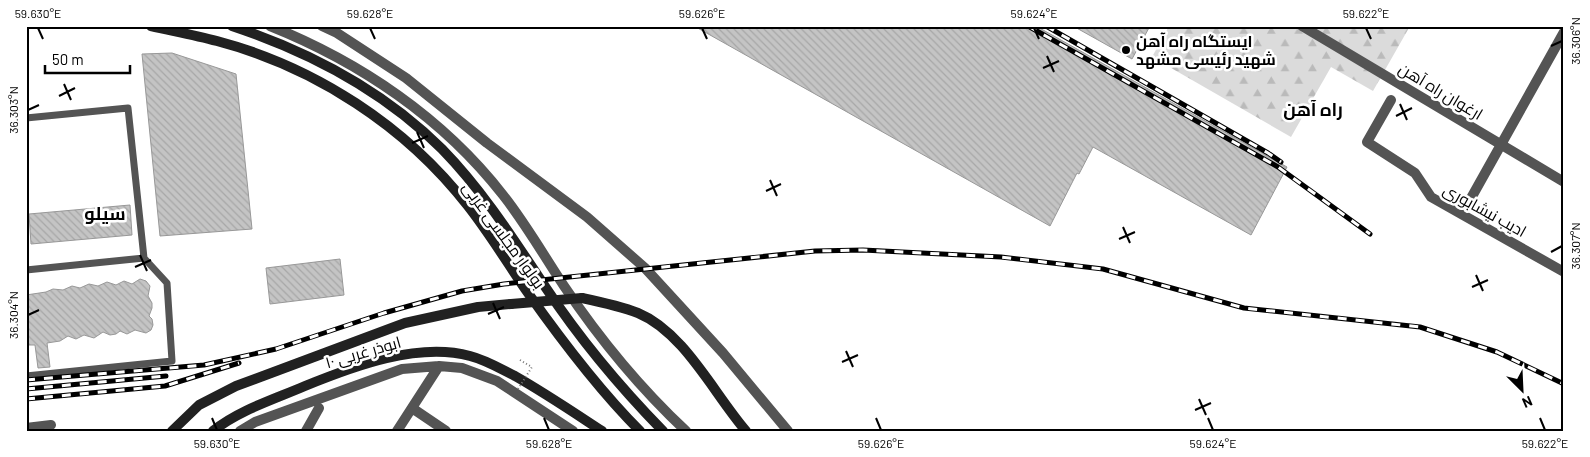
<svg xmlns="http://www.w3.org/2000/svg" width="1590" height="457" font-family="Barlow,Cairo,sans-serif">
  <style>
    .forest { fill: url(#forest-firs) }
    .building { fill: url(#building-back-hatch); stroke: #989898 }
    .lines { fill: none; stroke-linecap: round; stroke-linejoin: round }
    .path { stroke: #767676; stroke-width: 2; stroke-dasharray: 1 2.5; stroke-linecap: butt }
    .lane { stroke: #545454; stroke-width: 7 }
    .street { stroke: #545454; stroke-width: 10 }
    .secondary { stroke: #212121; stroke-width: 10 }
    .rail-casing { stroke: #000; stroke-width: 5 }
    .rail { stroke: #fff; stroke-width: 3; stroke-dasharray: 9; stroke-linecap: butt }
    .path-bridge { stroke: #767676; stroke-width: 2; stroke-dasharray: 1 2.5; stroke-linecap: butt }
    .secondary-bridge { stroke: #212121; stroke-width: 10 }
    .ticks { fill: none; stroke: #000; stroke-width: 2 }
    .poi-dot { fill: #000; stroke: #fff; stroke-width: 2 }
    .labels { text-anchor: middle; stroke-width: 5; stroke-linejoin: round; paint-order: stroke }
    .poi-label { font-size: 16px; font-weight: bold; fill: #000; stroke: #fff; text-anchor: start }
    .street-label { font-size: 16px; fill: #000; stroke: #fff }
    .neighbourhood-label { font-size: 18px; font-weight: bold; fill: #000; stroke: #fff }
    .neatline { fill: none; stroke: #000; stroke-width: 2 }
    .ticks-label { font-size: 12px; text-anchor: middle; fill: #000 }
  </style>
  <defs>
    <pattern id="forest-firs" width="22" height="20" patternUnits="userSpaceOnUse" patternTransform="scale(1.25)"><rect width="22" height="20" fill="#dbdbdb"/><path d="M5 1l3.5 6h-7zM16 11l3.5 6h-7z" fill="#bababa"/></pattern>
    <pattern id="building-back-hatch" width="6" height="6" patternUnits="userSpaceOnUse" patternTransform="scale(1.25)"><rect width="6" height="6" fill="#c4c4c4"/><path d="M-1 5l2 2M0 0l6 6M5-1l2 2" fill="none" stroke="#a7a7a7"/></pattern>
  </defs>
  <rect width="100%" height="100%" fill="#fff"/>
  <path class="forest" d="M 1169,26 L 1410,26 L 1373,91 L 1331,67 L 1291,137 L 1152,57 Z"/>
  <path class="building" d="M 694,26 L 1036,26 L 1287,167 L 1251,235 L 1093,147 L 1079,174 L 1077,173 L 1050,226 Z
    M 1073,26 L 1150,26 L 1132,59 Z
    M 172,53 L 236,74 L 252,229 L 160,236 L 142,54 Z
    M 130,205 L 132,235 L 31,244 L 29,214 Z
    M 340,259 L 344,295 L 270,304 L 266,268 Z
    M 140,279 L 146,281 L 150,286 L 148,296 L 152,303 L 152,308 L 149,316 L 152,319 L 153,325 L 151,330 L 146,333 L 135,330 L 127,334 L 120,331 L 116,334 L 110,335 L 103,332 L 94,338 L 84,335 L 76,339 L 68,336 L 60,341 L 47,343 L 50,367 L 38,368 L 35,345 L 26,345 L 26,295 L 46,292 L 53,289 L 63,290 L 72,286 L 80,288 L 89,284 L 98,286 L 107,282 L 116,285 L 124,281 L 132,284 Z"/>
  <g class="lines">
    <path class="path" d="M 520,360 L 532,367"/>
    <path class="lane" d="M 26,118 L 128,108 L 144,258 L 26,270
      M 26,376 L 172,361 L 167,283 L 144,258"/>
    <path class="street" d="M 270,26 C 360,62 443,118 503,195 C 526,224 544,256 564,286 C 599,338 640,388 686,431
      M 322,26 L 337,33 L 406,78 L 487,143 L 587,217 L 645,268 L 723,353 L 788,431
      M 1302,26 L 1564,182
      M 1391,100 L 1367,142 L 1415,173 L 1431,197 L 1564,272
      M 1470,200 L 1564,32
      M 412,408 L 446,431
      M 26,428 L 51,425
      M 240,431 L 255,422 L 402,369 L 439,366 L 462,368 L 497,381 L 573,431
      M 306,431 L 319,408
      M 397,431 L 439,366"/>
    <path class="secondary" d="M 151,26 C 173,31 195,35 217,41 C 315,67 406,126 468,206 C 490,234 508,264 528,293 C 562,341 598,389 640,431
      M 232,26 C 310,52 383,90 442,149 C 483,191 514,240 546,288 C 580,339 620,387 663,431
      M 582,298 C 601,302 620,306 638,313 C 684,332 714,394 746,431
      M 172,431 L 199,405 L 236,386 L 405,323 L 478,307 L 511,304
      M 213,431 C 239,410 275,399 305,386 C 354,366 418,342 470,356 C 486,360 501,369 515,376 C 545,393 573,412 602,431"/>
    <defs>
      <path id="rail" d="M 1028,26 L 1278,167 L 1370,234
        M 1046,26 L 1268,153 L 1281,162
        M 26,380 L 204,365 L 276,349 L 384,313 L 462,291 L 504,284 L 815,251 L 863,250 L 1001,257 L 1103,269 L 1244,308 L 1420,327 L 1497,352 L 1564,384
        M 26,389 L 166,376
        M 26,399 L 165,386 L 239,363"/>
    </defs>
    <use href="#rail" class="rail-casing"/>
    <use href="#rail" class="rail"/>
    <path class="path-bridge" d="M 518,389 L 532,367"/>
    <path class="secondary-bridge" d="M 511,304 L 582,298"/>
  </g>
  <path class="ticks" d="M 38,28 L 43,39M 370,28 L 375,39M 702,28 L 707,39M 1034,28 L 1039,39M 1366,28 L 1371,39M 1551,46 L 1562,41M 1047,56 L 1054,72M 1043,68 L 1059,61M 64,84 L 71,100M 59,96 L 75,88M 1400,104 L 1407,120M 28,110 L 39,105M 1396,116 L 1412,108M 417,132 L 424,148M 412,143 L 428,136M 770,180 L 777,196M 766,191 L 781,184M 1123,227 L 1130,243M 1119,239 L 1135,232M 1551,252 L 1562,246M 140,255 L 147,271M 135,267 L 151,260M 1476,275 L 1483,291M 1472,287 L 1488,280M 493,303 L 500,319M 488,314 L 504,307M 28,315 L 39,310M 846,351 L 853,367M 842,362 L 858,355M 1199,399 L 1206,415M 1195,410 L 1211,403M 212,418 L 217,430M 544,418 L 549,430M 876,418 L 881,430M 1208,418 L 1213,430M 1540,418 L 1545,430"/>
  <circle class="poi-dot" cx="1126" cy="50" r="5"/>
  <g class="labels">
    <g class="poi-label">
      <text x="1136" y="47">ایستگاه راه آهن<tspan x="1136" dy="18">شهید رئیسی مشهد</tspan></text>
    </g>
    <g class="street-label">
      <text transform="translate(1441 91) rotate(31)" y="6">ارغوان راه آهن</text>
      <text transform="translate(1485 210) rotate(29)" y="6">ادیب نیشابوری</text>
      <text transform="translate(504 235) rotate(54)" y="6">بولوار مجلسی غربی</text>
      <text transform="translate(363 352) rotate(-16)" y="6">ابوذر غربی ۱۰</text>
    </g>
    <g class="neighbourhood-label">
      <text x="1313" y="116">راه آهن</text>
      <text x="105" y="220">سیلو</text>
    </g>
  </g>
  <rect width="1590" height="457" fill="none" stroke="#ffffff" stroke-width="55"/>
  <g transform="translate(1522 390) rotate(156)" stroke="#ffffff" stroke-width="4" paint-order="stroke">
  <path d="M0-4L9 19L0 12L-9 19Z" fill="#000000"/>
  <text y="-8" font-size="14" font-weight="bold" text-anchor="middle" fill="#000000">N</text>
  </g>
  <path d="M45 65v8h85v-8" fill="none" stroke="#000000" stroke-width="2.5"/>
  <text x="52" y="65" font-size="15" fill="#000000" stroke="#ffffff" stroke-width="4" paint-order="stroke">50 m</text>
  <rect x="28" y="28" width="1534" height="402" class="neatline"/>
  <g class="ticks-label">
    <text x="38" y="18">59.630°E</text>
    <text x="370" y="18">59.628°E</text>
    <text x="702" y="18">59.626°E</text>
    <text x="1034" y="18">59.624°E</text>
    <text x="1366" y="18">59.622°E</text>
    <text transform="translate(1576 41) rotate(-90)" y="4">36.306°N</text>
    <text transform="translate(14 110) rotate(-90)" y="4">36.303°N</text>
    <text transform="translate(1576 246) rotate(-90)" y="4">36.307°N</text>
    <text transform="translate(14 315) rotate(-90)" y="4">36.304°N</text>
    <text x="217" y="448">59.630°E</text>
    <text x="549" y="448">59.628°E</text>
    <text x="881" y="448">59.626°E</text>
    <text x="1213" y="448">59.624°E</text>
    <text x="1545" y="448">59.622°E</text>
  </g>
</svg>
